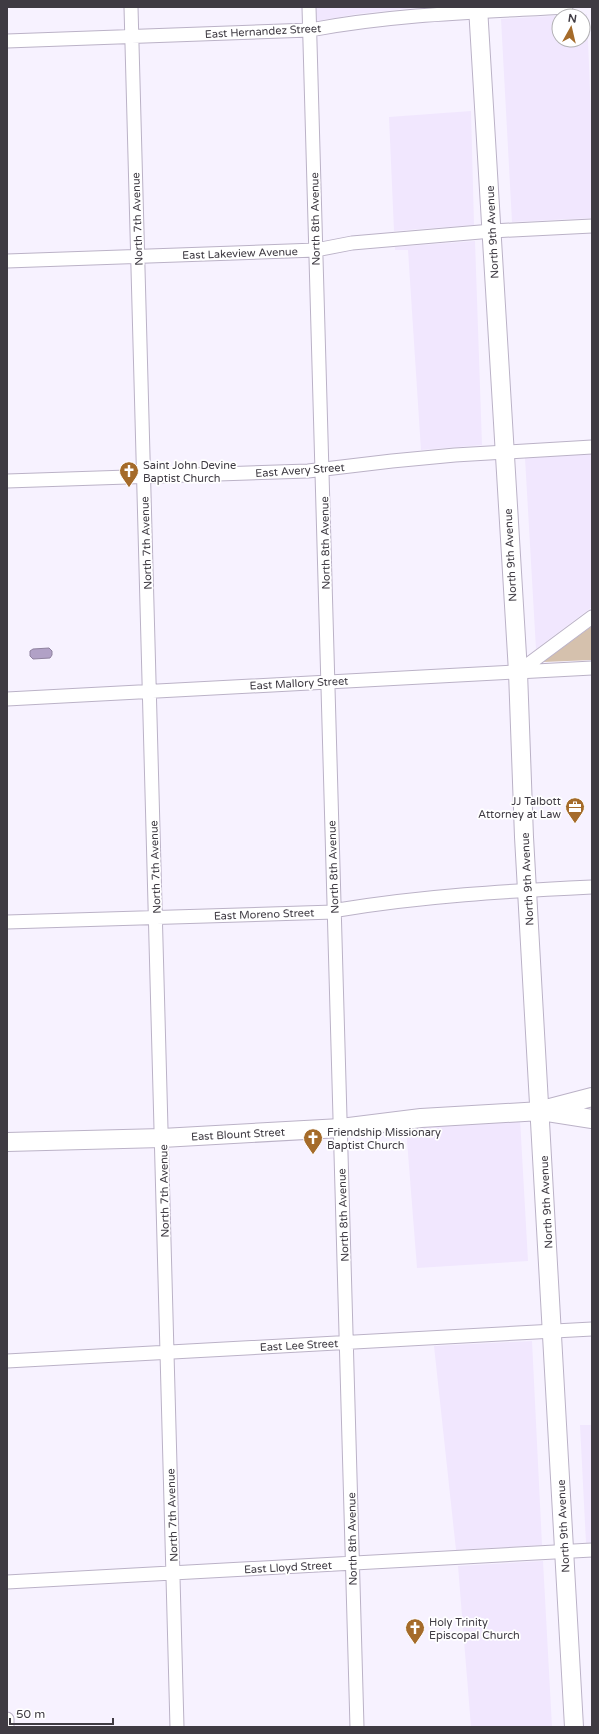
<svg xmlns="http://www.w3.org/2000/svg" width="599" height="1734" font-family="'Varela Round',sans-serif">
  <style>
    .built { fill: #f1e7fe; fill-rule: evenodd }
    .green { fill: #d5c1ad }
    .water { fill: #b1a1c6; stroke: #8f829f }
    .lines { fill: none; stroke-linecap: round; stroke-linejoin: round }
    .street-casing { stroke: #bbb2c7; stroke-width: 15 }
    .secondary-casing { stroke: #bbb2c7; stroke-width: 20 }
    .street { stroke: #fff; stroke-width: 13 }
    .secondary { stroke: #fff; stroke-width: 18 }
    .labels { text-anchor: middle; stroke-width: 3.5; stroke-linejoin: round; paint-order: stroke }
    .street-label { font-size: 11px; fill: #3f3b43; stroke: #fff }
    .poi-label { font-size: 11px; fill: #3f3b43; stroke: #fff; text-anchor: start }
  </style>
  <rect width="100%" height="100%" fill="#f7f2ff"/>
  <path class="built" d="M 316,7 L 422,7 L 357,14 L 317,21 Z
    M 587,14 L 592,142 L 592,218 L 512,222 L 501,19 ZM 559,16 L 583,16 L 583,40 L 559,40 Z
    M 471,111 L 474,225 L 394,231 L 389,117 Z
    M 475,241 L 482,445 L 421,450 L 408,250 L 395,250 L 395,247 Z
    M 592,454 L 592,607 L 536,649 L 525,458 Z
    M 520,1119 L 528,1261 L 417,1268 L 406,1128 Z
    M 532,1341 L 542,1545 L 456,1550 L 434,1346 Z
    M 580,1425 L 592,1425 L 592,1542 L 586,1543 Z
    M 543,1561 L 552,1727 L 471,1727 L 458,1566 Z"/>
  <path class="green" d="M 592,626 L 592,660 L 543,662 Z"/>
  <path class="water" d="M 49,648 L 52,651 L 52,655 L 50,658 L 33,659 L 30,656 L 30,651 L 33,649 Z"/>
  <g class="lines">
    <defs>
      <path id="street" d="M 131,7 L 177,1727
        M 309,7 L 357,1727
        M 7,41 L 310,30 C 396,14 479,12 566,7
        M 7,261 L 316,250 L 352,243 L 492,231 L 592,226
        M 7,481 L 308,471 L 392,461 L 455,455 L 592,447
        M 518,672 L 592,617
        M 7,699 L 592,668
        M 7,922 L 334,912 L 338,910 C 422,896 507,891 592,887
        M 7,1361 L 592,1329
        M 7,1582 L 592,1550
        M 7,1719 L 7,1727"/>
      <path id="secondary" d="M 478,7 L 518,672 L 524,837 L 574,1727
        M 546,1109 L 592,1097
        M 7,1142 L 162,1138 L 341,1128 L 421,1118 L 541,1111 L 592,1119"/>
    </defs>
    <use href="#street" class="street-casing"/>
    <use href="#secondary" class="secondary-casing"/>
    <use href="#street" class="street"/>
    <use href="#secondary" class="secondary"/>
  </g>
  <defs>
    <symbol id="church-pin" viewBox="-11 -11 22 30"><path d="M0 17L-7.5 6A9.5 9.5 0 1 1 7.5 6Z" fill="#a56b2a" stroke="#fff"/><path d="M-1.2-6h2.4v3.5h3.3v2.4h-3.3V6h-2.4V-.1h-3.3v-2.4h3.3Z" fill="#fff"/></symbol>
    <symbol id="office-pin" viewBox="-11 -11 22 30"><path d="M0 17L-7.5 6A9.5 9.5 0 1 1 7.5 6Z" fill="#a56b2a" stroke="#fff"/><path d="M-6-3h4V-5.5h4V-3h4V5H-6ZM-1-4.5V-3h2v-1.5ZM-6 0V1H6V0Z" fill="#fff"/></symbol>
  </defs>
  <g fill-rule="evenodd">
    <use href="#church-pin" x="118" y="460" width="22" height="30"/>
    <use href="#office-pin" x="564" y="796" width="22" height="30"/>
    <use href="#church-pin" x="302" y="1127" width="22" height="30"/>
    <use href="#church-pin" x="404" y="1617" width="22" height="30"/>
  </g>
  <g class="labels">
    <g class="street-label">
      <text transform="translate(263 31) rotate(-3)" y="4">East Hernandez Street</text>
      <text transform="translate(137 219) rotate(-92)" y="4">North 7th Avenue</text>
      <text transform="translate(315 219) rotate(-91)" y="4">North 8th Avenue</text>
      <text transform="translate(492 232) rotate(-93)" y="4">North 9th Avenue</text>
      <text transform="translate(240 253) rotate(-2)" y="4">East Lakeview Avenue</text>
      <text transform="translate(300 470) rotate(-4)" y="4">East Avery Street</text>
      <text transform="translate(146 543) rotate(-92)" y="4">North 7th Avenue</text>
      <text transform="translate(325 543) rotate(-91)" y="4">North 8th Avenue</text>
      <text transform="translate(510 555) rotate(-93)" y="4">North 9th Avenue</text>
      <text transform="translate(299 683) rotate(-3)" y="4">East Mallory Street</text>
      <text transform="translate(155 867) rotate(-92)" y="4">North 7th Avenue</text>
      <text transform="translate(333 867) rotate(-92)" y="4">North 8th Avenue</text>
      <text transform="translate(527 879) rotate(-93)" y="4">North 9th Avenue</text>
      <text transform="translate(264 914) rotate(-2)" y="4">East Moreno Street</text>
      <text transform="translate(238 1134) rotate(-3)" y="4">East Blount Street</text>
      <text transform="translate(164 1191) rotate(-91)" y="4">North 7th Avenue</text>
      <text transform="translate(546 1202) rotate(-93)" y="4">North 9th Avenue</text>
      <text transform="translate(343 1215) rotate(-92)" y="4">North 8th Avenue</text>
      <text transform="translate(299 1345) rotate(-3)" y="4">East Lee Street</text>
      <text transform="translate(172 1515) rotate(-92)" y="4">North 7th Avenue</text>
      <text transform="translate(563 1526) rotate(-93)" y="4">North 9th Avenue</text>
      <text transform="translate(352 1539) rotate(-91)" y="4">North 8th Avenue</text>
      <text transform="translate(288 1567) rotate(-3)" y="4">East Lloyd Street</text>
    </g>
    <g class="poi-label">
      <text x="143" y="469">Saint John Devine<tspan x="143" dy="13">Baptist Church</tspan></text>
      <text x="561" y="805" text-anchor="end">JJ Talbott<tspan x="561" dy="13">Attorney at Law</tspan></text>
      <text x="327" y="1136">Friendship Missionary<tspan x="327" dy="13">Baptist Church</tspan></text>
      <text x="429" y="1626">Holy Trinity<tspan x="429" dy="13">Episcopal Church</tspan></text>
    </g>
  </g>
  <rect width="599" height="1734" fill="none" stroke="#3f3b43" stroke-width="16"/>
  <g transform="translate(571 28) rotate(8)"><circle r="19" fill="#ffffff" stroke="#b2b1b4"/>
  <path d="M0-3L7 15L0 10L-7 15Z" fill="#a56b2a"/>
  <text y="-6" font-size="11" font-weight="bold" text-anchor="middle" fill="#3f3b43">N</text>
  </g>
  <path d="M10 1718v6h103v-6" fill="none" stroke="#3f3b43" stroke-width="2"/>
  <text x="16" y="1718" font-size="12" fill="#3f3b43" stroke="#ffffff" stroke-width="3" paint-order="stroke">50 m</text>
</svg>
